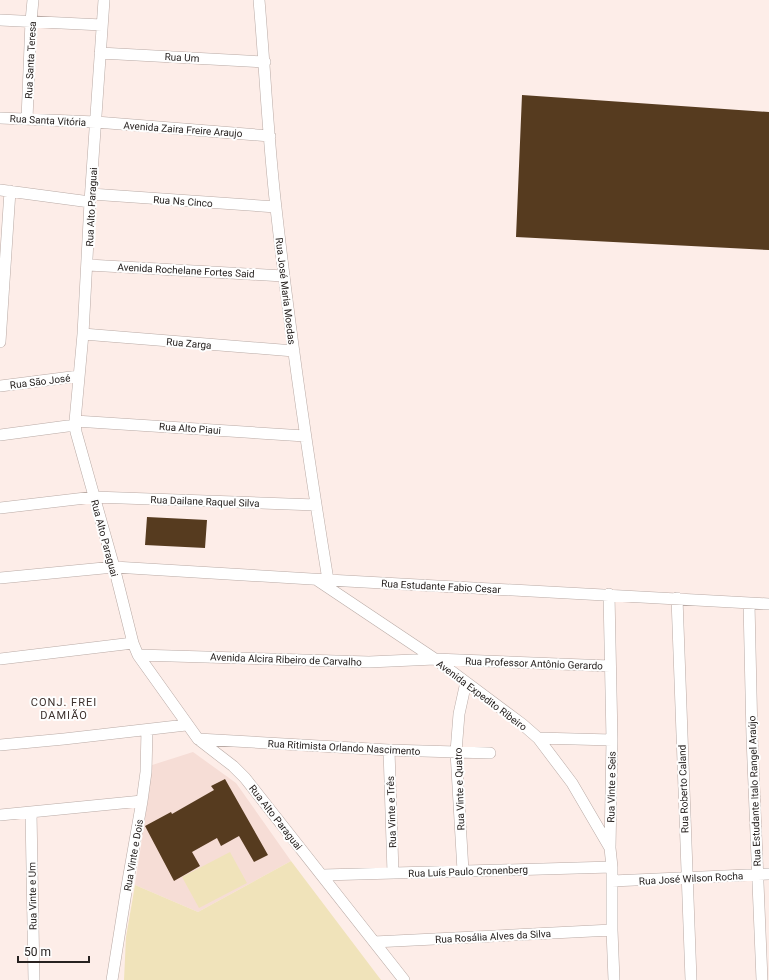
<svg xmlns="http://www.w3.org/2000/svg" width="769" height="980" font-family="Roboto,sans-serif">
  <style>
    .built { fill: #f6ddd6 }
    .green { fill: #f0e3ba }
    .building { fill: #563b1f }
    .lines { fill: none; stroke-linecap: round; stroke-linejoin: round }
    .minor-casing { stroke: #b9aaa5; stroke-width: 12 }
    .minor { stroke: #fff; stroke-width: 11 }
    .labels { text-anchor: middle; stroke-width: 4; stroke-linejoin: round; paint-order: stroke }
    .street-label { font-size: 10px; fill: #272220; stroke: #fefefe }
    .neighbourhood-label { font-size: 11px; letter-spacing: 1px; fill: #3c302c; stroke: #fefefe }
  </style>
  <rect width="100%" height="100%" fill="#fdede8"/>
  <path class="built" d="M 193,752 L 236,783 L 291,861 L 198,912 L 135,885 L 149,792 L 149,766 Z"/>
  <path class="green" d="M 230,852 L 247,883 L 199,908 L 182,877 Z
    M 291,861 L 381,980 L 124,980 L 126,937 L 135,885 L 198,912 Z"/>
  <path class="building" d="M 522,95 L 769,112 L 769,250 L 516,237 Z
    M 147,517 L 207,520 L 205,548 L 145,545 Z
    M 225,779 L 268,855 L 254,862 L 239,836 L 221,846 L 217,838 L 192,852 L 200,866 L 174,881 L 145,826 L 171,812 L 172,814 L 214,790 L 211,786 Z"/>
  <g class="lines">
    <defs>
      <path id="minor" d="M 104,0 L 90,202 L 83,334 L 75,421 L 76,432 L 114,567 L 133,643 L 138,655 L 198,739 L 233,766 L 245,778 L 404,980
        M 259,0 C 265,69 268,139 276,208 C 290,333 308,457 328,580
        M 0,20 L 102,25
        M 100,53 L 265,62
        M 0,118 L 96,122 L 270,136
        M 27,119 L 31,21 L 33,0
        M 0,190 L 90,202
        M 91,194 L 276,207
        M 88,265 L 283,276
        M 83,334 L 294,351
        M 0,342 L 10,191
        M 0,386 L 79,376
        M 75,421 L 305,436
        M 0,435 L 75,425
        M 0,508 L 94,497 L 316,505
        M 0,578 L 114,567 L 328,580 L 769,604
        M 317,580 L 435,659 L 522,724 L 538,738 L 572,783 L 610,848
        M 609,594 L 612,740 L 610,848 L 612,867 L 612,930 L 614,980
        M 677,598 L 691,980
        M 749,603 L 752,737 L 762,980
        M 138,655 L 369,662 L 435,659 L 610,666
        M 0,659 L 133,643
        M 538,738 L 612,740
        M 198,739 L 389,750 L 490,753
        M 0,745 L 64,739 L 186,725
        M 389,750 L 393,873
        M 31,812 L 34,980
        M 0,815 L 142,801
        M 463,871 L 456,752 L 459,714 L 466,682
        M 323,875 L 612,867
        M 612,881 L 769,874
        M 374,942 L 612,930
        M 112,980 L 127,886 L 142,801 L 146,772 L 147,730"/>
    </defs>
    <use href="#minor" class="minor-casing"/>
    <use href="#minor" class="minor"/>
  </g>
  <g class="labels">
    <g class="street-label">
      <text transform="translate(182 57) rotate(3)" y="4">Rua Um</text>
      <text transform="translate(30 60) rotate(-87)" y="4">Rua Santa Teresa</text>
      <text transform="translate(48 120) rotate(3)" y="4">Rua Santa Vitória</text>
      <text transform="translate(183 129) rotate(4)" y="4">Avenida Zaira Freire Araujo</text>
      <text transform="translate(183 201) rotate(4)" y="4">Rua Ns Cinco</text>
      <text transform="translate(91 207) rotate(-87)" y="4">Rua Alto Paraguai</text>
      <text transform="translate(186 270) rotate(3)" y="4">Avenida Rochelane Fortes Said</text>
      <text transform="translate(286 291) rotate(83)" y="4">Rua José Maria Moedas</text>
      <text transform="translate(189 343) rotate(5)" y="4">Rua Zarga</text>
      <text transform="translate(40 381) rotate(-7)" y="4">Rua São José</text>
      <text transform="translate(190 428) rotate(4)" y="4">Rua Alto Piaui</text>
      <text transform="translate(205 501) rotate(2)" y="4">Rua Dailane Raquel Silva</text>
      <text transform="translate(105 538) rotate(75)" y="4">Rua Alto Paraguai</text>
      <text transform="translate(441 586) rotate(3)" y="4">Rua Estudante Fabio Cesar</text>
      <text transform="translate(286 659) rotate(2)" y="4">Avenida Alcira Ribeiro de Carvalho</text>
      <text transform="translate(534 663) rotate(2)" y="4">Rua Professor Antônio Gerardo</text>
      <text transform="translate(482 695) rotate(37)" y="4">Avenida Expedito Ribeiro</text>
      <text transform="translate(344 747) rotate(3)" y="4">Rua Ritimista Orlando Nascimento</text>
      <text transform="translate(611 787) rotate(-89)" y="4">Rua Vinte e Seis</text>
      <text transform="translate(459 789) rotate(-92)" y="4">Rua Vinte e Quatro</text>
      <text transform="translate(683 789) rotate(-92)" y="4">Rua Roberto Caland</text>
      <text transform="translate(754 791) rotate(-92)" y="4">Rua Estudante Italo Rangel Araújo</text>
      <text transform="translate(391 812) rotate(-92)" y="4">Rua Vinte e Três</text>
      <text transform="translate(276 817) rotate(52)" y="4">Rua Alto Paraguai</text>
      <text transform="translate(133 855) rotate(-80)" y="4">Rua Vinte e Dois</text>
      <text transform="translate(468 871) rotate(-2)" y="4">Rua Luís Paulo Cronenberg</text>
      <text transform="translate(691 878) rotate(-3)" y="4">Rua José Wilson Rocha</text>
      <text transform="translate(32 896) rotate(-91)" y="4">Rua Vinte e Um</text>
      <text transform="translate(493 936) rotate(-3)" y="4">Rua Rosália Alves da Silva</text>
    </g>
    <g class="neighbourhood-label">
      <text x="64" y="706">CONJ. FREI<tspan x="64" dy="13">DAMIÃO</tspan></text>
    </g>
  </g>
  <path d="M18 956v6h71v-6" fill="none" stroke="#272220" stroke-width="2"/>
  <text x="24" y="956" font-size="12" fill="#272220" stroke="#fefefe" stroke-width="3" paint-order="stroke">50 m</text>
</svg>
